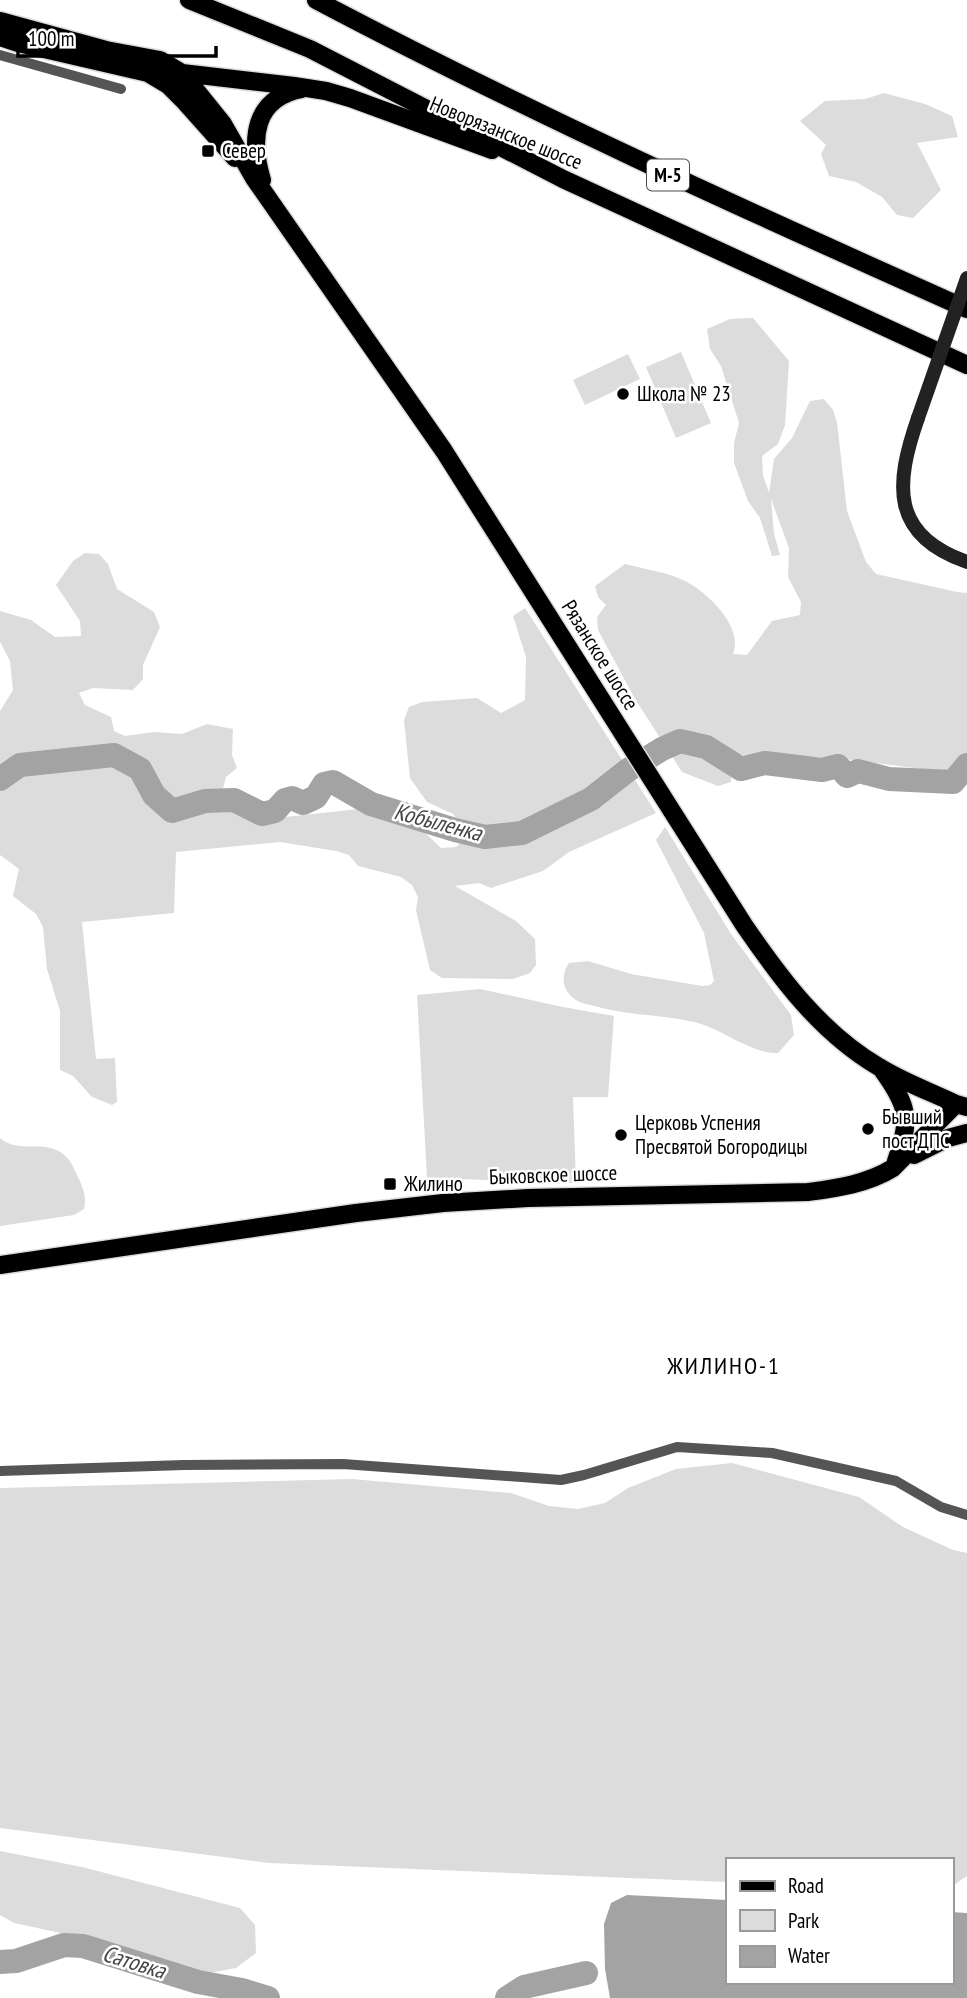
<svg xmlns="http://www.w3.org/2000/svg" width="967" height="1998" font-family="'PT Sans Narrow',sans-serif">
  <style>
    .green { fill: #dcdcdc }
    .water { fill: #a3a3a3 }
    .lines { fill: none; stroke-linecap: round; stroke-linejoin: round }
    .river { stroke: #a3a3a3; stroke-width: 24 }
    .primary-casing { stroke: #dbdbdb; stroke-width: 21 }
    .trunk-casing { stroke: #dbdbdb; stroke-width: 21 }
    .minor { stroke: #555; stroke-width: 10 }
    .secondary { stroke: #222; stroke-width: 14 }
    .primary { stroke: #000; stroke-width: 18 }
    .trunk { stroke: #000; stroke-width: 18 }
    .secondary-bridge { stroke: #222; stroke-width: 14 }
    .poi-dot { fill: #000; stroke: #fff; stroke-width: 2.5 }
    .labels { text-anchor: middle; stroke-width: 5; stroke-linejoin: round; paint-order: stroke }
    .shield { fill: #fff; stroke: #4c4c4c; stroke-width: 2 }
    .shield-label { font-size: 19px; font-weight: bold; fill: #000 }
    .street-label { font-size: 21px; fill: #000; stroke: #fff }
    .poi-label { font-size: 21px; fill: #000; stroke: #fff; text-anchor: start }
    .water-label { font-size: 23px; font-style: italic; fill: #444; stroke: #fff }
    .quarter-label { font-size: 24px; letter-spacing: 2px; fill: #000; stroke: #fff }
  </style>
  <rect width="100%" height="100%" fill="#fff"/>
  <path class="green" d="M 884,93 L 925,104 L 952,116 L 958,137 L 917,143 L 941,190 L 913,218 L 897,215 L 882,197 L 856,182 L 829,176 L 821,154 L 826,145 L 800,121 L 825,101 L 865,99 Z
    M 753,318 L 789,361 L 785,425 L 778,444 L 762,456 L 763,475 L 769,493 L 774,459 L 792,438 L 810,401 L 824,399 L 833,410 L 837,422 L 847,511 L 866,562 L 876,574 L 957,592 L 967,593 L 967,759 L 946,772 L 829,757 L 765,759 L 732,754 L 731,782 L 718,786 L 682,772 L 635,699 L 598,630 L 597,617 L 606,605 L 598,597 L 595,586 L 625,564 C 644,569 666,572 683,580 C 707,591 744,627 733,654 L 747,655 L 772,621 L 800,615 L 801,602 L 788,577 L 789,548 L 771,499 L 774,534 L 780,555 L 772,556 L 760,518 L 748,501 L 734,463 L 734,443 L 739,423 L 721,366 L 710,349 L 707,329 L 730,319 Z
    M 681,352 L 711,423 L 676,438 L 646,367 Z
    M 628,354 L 640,379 L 585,405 L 573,380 Z
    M 85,553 L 99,554 L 108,564 L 117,589 L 154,612 L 160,627 L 143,665 L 143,679 L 133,690 L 93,688 L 79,693 L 85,705 L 111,717 L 114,731 L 125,736 L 154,732 L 182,734 L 207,724 L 233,729 L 232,755 L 237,768 L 226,777 L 219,804 L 257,820 L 368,808 L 420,828 L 441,848 L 456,847 L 466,838 L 462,826 L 453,814 L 427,802 L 410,778 L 404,720 L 409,707 L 422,702 L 477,698 L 501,713 L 525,700 L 526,657 L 513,616 L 525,608 L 656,813 L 569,852 L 543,871 L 491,888 L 479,883 L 455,886 L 516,921 L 535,939 L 536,965 L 530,973 L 513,979 L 442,978 L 430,970 L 416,910 L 418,897 L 412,885 L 401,877 L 358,866 L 349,855 L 336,851 L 280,842 L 176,852 L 174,913 L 82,922 L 96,1059 L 115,1058 L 117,1102 L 112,1105 L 92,1097 L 73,1076 L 60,1070 L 60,1011 L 47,969 L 43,927 L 36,914 L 13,896 L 19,869 L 0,855 L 0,711 L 13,690 L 10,661 L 0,642 L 0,611 L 31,620 L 55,637 L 81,636 L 80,621 L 56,585 L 73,561 Z
    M 665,827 L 731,934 L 791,1015 L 794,1035 L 778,1053 C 751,1054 724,1030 698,1023 C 663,1014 626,1016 591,1005 C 586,1004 580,1003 576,1000 C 562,991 560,976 569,963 L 588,961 L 631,974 L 702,986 L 710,985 L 714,981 L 704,933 L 656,840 Z
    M 480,989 L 563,1007 L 614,1016 L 608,1097 L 573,1097 L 576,1183 L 427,1178 L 417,995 Z
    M 0,1138 C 18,1154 45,1139 63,1154 C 71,1160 74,1169 78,1177 C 83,1188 87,1197 84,1209 L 74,1215 L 0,1226 Z
    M 732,1463 L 859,1497 L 903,1527 L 953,1550 L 967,1553 L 967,1876 L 954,1885 L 951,1885 L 951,1860 L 727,1860 L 727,1882 L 269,1863 L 0,1828 L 0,1488 L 352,1479 L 511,1493 L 549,1506 L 578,1509 L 605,1503 L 628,1488 L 676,1469 Z
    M 0,1851 L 82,1867 L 240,1908 L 255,1925 L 256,1953 L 236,1968 L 198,1975 L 70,1935 L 14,1923 L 0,1915 Z"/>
  <path class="water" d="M 627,1895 L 727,1900 L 727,1982 L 951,1982 L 951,1912 L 967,1913 L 967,1998 L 610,1998 L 605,1969 L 604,1924 L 611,1903 Z"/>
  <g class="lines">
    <path class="river" d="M 0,779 L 20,765 L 114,755 L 140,769 L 154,795 L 172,811 L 205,801 L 234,800 L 262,814 L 275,811 L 285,800 L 292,798 L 303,803 L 316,797 L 324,784 L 333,782 L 371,804 L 455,830 L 485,837 L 522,833 L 591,799 L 628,770 L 662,749 L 680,741 L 706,747 L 741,769 L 765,763 L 822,770 L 838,766 L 847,776 L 858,771 L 889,779 L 953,782 L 967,765
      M 0,1962 L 16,1961 L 64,1945 L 83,1946 L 198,1982 L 242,1990 L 268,1998
      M 507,1998 L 524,1987 L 586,1973"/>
    <defs>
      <path id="primary" d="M 0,21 L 106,50 L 160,60 L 182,73 L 223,124 L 254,178 L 444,451 L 744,925 C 781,979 821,1033 879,1067 C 903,1082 931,1092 956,1104 L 967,1107
        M 0,37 L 18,43 L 148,73 L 182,73 L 294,86 L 326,91 L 350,98 L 492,150
        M 148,73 L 168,85 L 185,102 L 235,158
        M 262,180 C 250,140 253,98 302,89
        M 883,1071 C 909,1107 911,1120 896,1161
        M 914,1155 L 948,1138 L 967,1133
        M 0,1265 L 356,1213 L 443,1203 L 528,1198 L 808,1192 C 837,1188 867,1184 893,1168 L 956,1104"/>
      <path id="trunk" d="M 189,0 L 310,49 L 563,179 L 967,365
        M 316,0 C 528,112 747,211 967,309"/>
    </defs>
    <use href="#primary" class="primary-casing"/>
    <use href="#trunk" class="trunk-casing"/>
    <path class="minor" d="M 0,55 L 121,89
      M 0,1471 L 184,1465 L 343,1464 L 561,1480 L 584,1475 L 677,1447 L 772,1453 L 896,1481 L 941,1507 L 967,1515"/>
    <path class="secondary" d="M 918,418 C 895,484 890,535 967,562"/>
    <use href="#primary" class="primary"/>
    <use href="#trunk" class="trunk"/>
    <path class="secondary-bridge" d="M 918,418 L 967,278"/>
  </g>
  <g class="poi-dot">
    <rect x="201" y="144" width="14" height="14" rx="3.5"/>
    <circle cx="623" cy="394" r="7"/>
    <circle cx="868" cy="1129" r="7"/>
    <circle cx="621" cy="1135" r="7"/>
    <rect x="383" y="1177" width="14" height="14" rx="3.5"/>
  </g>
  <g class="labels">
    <rect class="shield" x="647" y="159.5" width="42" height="31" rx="5"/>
    <g class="shield-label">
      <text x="668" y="182">М-5</text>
    </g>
    <g class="street-label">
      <text transform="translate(506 133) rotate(22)" y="7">Новорязанское шоссе</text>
      <text transform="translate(600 655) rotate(58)" y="7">Рязанское шоссе</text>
      <text transform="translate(553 1175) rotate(-2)" y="7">Быковское шоссе</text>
    </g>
    <g class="poi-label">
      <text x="222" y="158">Север</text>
      <text x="637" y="401">Школа № 23</text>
      <text x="882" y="1124">Бывший<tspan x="882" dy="24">пост ДПС</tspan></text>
      <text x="635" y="1130">Церковь Успения<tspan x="635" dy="24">Пресвятой Богородицы</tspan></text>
      <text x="404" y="1191">Жилино</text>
    </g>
    <g class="water-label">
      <text transform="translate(438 822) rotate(15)" y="8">Кобыленка</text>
      <text transform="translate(134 1962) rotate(17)" y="8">Сатовка</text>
    </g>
    <g class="quarter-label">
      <text x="724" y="1374">ЖИЛИНО-1</text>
    </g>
  </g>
  <rect x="726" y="1858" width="228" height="126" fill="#ffffff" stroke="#999999" stroke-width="2"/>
  <rect x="740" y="1881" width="35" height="10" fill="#000000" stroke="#999999" stroke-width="2"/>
  <text x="788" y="1893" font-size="21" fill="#000000">Road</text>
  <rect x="740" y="1910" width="35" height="21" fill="#dcdcdc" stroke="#999999" stroke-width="2"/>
  <text x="788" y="1928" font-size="21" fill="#000000">Park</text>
  <rect x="740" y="1946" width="35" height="21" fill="#a3a3a3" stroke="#999999" stroke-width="2"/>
  <text x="788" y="1963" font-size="21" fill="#000000">Water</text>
  <path d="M18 46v10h198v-10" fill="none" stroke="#000000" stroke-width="3.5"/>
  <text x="28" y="46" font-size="21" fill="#000000" stroke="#ffffff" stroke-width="5" paint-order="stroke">100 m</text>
</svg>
